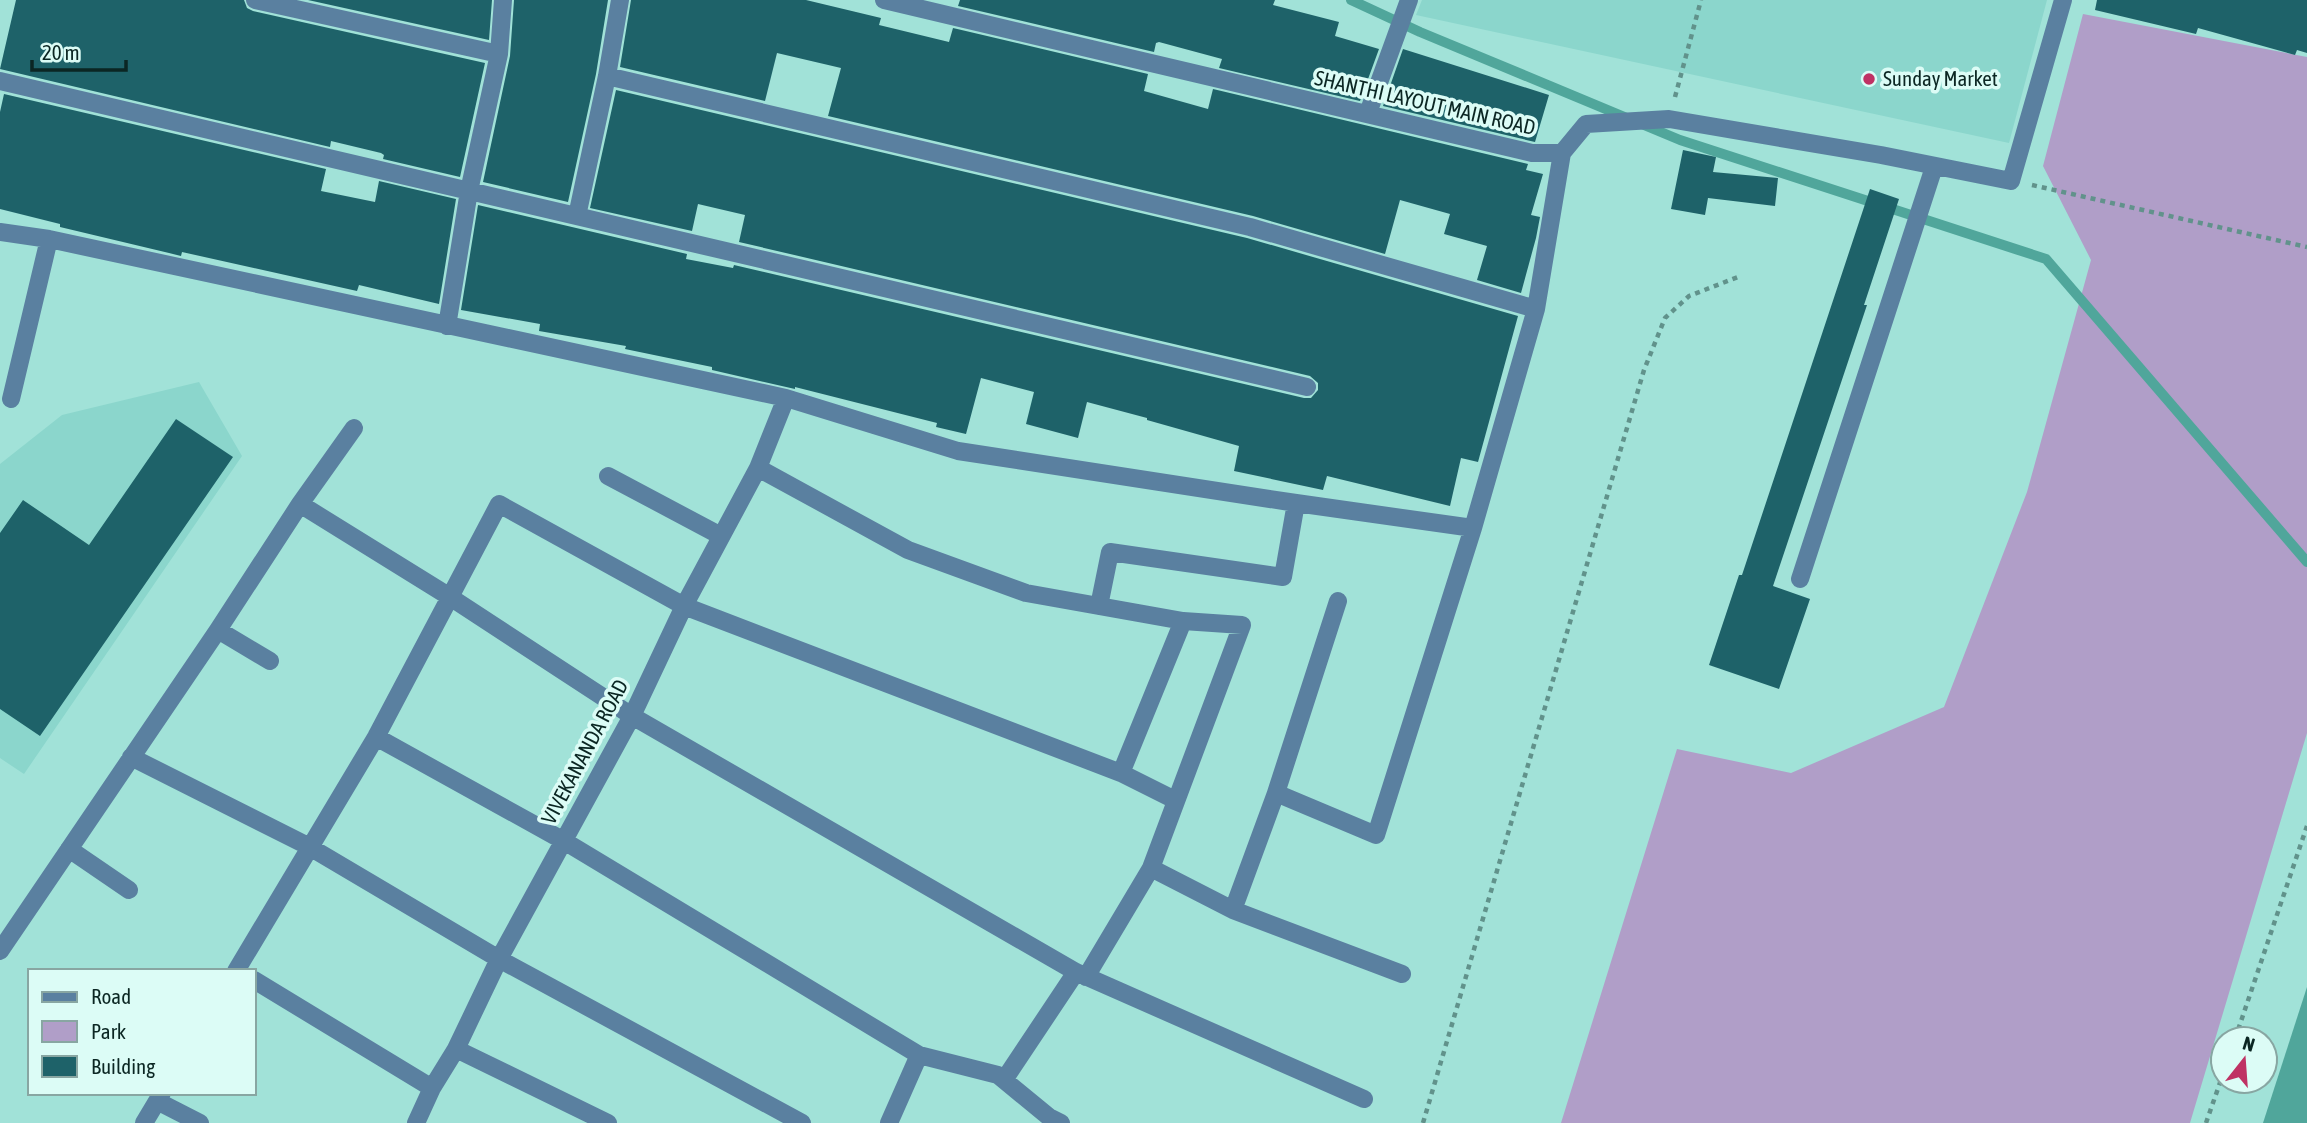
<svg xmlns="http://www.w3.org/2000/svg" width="2307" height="1123" font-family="'Asap Condensed',sans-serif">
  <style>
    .built { fill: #8bd6cc }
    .green { fill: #b09ec8 }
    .water { fill: #50a69b }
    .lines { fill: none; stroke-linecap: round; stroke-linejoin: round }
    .stream { stroke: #50a69b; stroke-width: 10 }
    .building { fill: #1e6269 }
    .path { stroke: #61928b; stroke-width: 4.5; stroke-dasharray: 5 5; stroke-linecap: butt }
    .minor { stroke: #5a80a0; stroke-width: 18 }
    .poi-dot { fill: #bf3264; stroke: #dcfcf6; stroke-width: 2.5 }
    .labels { text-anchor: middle; stroke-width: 7; stroke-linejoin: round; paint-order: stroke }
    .poi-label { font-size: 21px; fill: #0b2623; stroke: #dcfcf6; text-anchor: start }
    .street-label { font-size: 21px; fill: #0b2623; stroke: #dcfcf6 }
  </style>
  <rect width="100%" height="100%" fill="#a1e2d8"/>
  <path class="built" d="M 1422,0 L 2047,0 L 2009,143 L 1416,15 Z
    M 199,382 L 242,456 L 24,774 L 0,758 L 0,464 L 62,415 Z"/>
  <path class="green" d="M 2083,14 L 2307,57 L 2307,733 L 2190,1123 L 1561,1123 L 1677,749 L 1791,773 L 1944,707 L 2027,492 L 2091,260 L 2043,166 Z"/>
  <path class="water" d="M 2307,987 L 2307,1123 L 2263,1123 Z"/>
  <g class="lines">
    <path class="stream" d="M 1351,0 L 1420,32 L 1627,118
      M 1644,125 L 1680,140 L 2046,259 L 2307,562"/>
  </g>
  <path class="building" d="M 16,0 L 244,0 L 247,8 L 253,11 L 485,63 L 460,177 L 383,159 L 384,155 L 381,153 L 331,141 L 330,147 L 0,69 Z
    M 308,0 L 492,0 L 489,40 Z
    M 514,0 L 608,0 L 596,74 L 568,202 L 483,182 L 510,56 Z
    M 631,0 L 806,0 L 881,18 L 879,25 L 949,42 L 953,28 L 1148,74 L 1144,91 L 1208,109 L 1213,89 L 1528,164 L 1526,170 L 1543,174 L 1531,215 L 1540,217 L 1536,238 L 1521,293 L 1477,280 L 1487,246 L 1444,234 L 1450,214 L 1400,200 L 1385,254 L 1253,216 L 828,116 L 841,68 L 777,53 L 765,101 L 620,67 Z
    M 960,0 L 1275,0 L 1273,5 L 1339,22 L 1335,36 L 1379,49 L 1360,101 L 1219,68 L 1222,59 L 1159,42 L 1156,43 L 1154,52 L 958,6 Z
    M 2097,0 L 2307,0 L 2307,53 L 2297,50 L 2295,55 L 2198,28 L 2196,34 L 2095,10 Z
    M 1403,49 L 1549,95 L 1535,142 L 1383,106 Z
    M 616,90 L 1247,238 L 1518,316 L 1478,462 L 1461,458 L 1450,506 L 1327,476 L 1323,490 L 1234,471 L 1239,446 L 1147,420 L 1147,418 L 1087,402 L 1078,438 L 1026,424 L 1034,392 L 981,378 L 966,434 L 936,427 L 937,423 L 795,387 L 795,389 L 712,370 L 712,367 L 625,349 L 626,346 L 539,331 L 540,324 L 461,310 L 478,205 L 687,254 L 686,259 L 733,268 L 734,265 L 1304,398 L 1311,398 L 1318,390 L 1318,383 L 1310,376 L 739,242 L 745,215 L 698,204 L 692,231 L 590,208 Z
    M 4,94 L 326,169 L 321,191 L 375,202 L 379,181 L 456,199 L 439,304 L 359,285 L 357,291 L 182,252 L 181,256 L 169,253 L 60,227 L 60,224 L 0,209 L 0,112 Z
    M 1683,150 L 1716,157 L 1713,172 L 1778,178 L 1775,206 L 1708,198 L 1705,215 L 1671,209 Z
    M 1870,189 L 1899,199 L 1864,305 L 1867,305 L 1773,586 L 1810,599 L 1779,689 L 1709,665 L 1739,575 L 1742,575 Z
    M 176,419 L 233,457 L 40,736 L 0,709 L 0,533 L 23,500 L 89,545 Z"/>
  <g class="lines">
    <path class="path" d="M 1675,97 L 1701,0
      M 2032,185 L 2307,247
      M 2235,1039 L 2307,826
      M 1423,1123 L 1644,370 L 1665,318 L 1689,296 L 1738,277
      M 2206,1123 L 2223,1074"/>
    <path class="minor" d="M 255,0 L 499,54
      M 884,0 L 1532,153 L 1562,153
      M 607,76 L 1250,227 L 1536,309
      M 0,81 L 1307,387
      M 1368,113 L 1409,0
      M 577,216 L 607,76 L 620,0
      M 0,232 L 49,239 L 786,398 L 958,451 L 1296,503 L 1473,528
      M 447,326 L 469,191 L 499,54 L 503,0
      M 11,399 L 49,239
      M 758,468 L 908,550 L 1026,593 L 1183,621 L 1242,625 L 1151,868 L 1086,977
      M 608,476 L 721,536
      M 300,504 L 450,597 L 499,504 L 684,606 L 1121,773 L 1175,800
      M 1800,579 L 1934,167
      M 1099,606 L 1110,552 L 1283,577 L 1296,503
      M 218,630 L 270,661
      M 376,737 L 564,841 L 919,1055
      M 131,757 L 308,846 L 499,959 L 802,1123
      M 1121,773 L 1183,621
      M 1276,793 L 1338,601
      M 69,849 L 129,890
      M 1151,868 L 1233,910 L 1402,974
      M 1233,910 L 1276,793 L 1376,835 L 1473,528 L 1536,309 L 1562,153 L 1586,124 L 1669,119 L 1881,155 L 2011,181 L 2063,0
      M 0,951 L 218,630 L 300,504 L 354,428
      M 236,971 L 376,737 L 450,597 L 632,716 L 1076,972 L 1364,1099
      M 254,980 L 432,1088
      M 456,1049 L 608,1123
      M 1004,1080 L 1076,972
      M 157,1101 L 200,1123
      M 144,1123 L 162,1093
      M 416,1123 L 432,1088 L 456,1049 L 499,959 L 632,716 L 684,606 L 758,468 L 786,398
      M 889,1123 L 919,1055 L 998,1075 L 1049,1117 L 1061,1123"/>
  </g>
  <circle class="poi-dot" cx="1869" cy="79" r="7"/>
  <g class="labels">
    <g class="poi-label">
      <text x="1883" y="86">Sunday Market</text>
    </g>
    <g class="street-label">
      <text transform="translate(1425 103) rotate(13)" y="7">SHANTHI LAYOUT MAIN ROAD</text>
      <text transform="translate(585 752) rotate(-62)" y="7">VIVEKANANDA ROAD</text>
    </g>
  </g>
  <rect x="28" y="969" width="228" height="126" fill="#dcfcf6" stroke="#88a6a2" stroke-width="2"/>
  <rect x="42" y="992" width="35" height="10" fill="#5a80a0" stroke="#88a6a2" stroke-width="2"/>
  <text x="91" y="1004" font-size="21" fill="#0b2623">Road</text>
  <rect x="42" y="1021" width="35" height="21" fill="#b09ec8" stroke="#88a6a2" stroke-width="2"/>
  <text x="91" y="1039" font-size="21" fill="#0b2623">Park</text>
  <rect x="42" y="1056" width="35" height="21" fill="#1e6269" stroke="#88a6a2" stroke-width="2"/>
  <text x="91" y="1074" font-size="21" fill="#0b2623">Building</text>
  <g transform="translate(2244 1060) rotate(17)"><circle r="33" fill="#dcfcf6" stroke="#88a6a2" stroke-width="2"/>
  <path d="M0-5L12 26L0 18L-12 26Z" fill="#bf3264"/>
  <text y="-10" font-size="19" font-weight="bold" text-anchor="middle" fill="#0b2623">N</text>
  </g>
  <path d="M32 60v10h94v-10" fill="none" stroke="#0b2623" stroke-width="3.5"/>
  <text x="42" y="60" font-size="21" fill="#0b2623" stroke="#dcfcf6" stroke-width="5" paint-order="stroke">20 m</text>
</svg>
